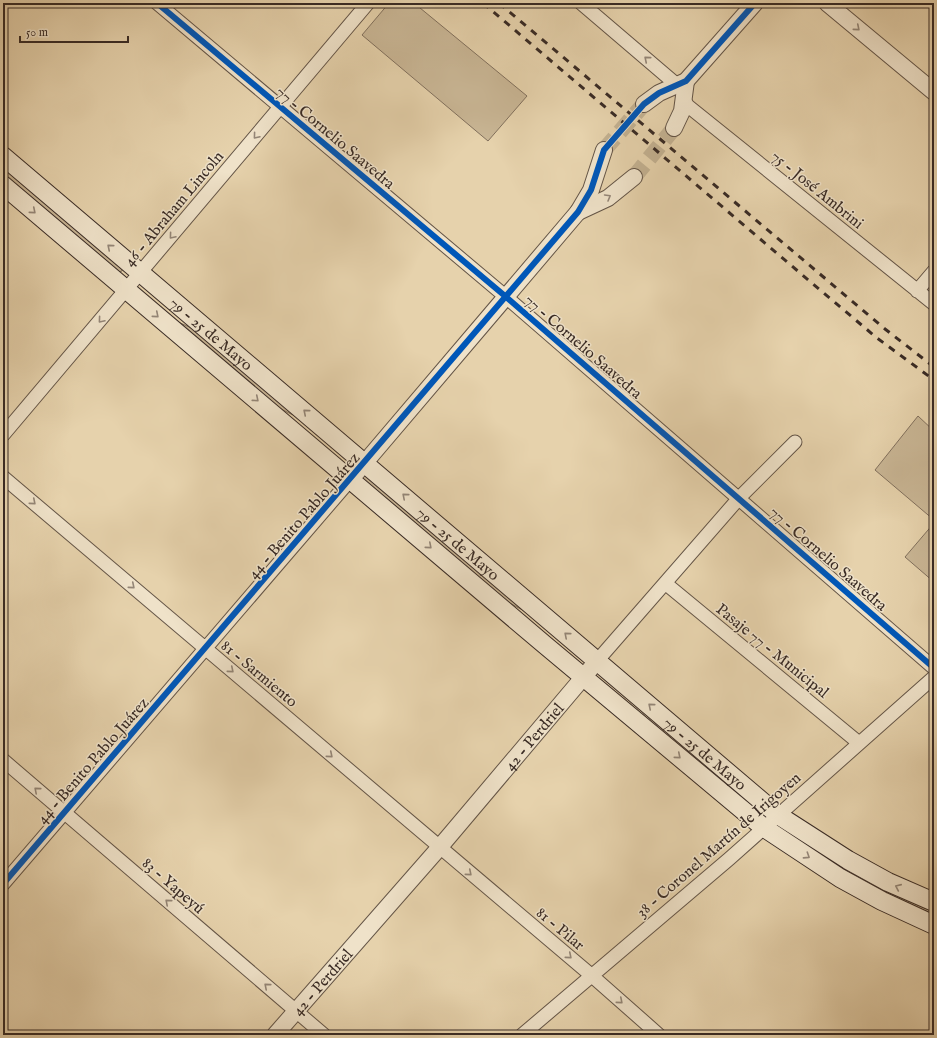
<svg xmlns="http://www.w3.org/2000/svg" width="937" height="1038" font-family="'IM FELL English',serif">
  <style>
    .green { fill: #c9b695; stroke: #81705d }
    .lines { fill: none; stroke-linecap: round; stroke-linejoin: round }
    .tertiary-tunnel { stroke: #c3b191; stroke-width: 16; stroke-dasharray: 16 8; stroke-linecap: butt }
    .minor-casing { stroke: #645547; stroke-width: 15 }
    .tertiary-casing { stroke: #645547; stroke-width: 18 }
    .secondary-casing { stroke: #392b25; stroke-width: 20 }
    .minor { stroke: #efe2c9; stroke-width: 13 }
    .tertiary { stroke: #efe2c9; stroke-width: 16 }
    .secondary { stroke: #efe2c9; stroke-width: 18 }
    .rail { stroke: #392b25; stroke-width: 3; stroke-dasharray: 7 7; stroke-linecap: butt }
    .cycleway-casing { stroke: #efe2c9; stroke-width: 8 }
    .cycleway { stroke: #0057b8; stroke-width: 6 }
    .oneway { stroke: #948677 }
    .labels { text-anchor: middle; stroke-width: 3; stroke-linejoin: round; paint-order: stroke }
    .street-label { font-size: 16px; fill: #392b25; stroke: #efe2c9 }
  </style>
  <rect width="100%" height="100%" fill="#e6d2ac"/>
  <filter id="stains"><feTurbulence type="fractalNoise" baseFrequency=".005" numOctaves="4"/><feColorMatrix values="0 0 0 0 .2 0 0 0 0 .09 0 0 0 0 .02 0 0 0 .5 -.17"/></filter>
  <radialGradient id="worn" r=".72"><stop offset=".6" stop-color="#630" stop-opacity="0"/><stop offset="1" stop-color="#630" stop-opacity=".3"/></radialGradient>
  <path class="green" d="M 389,3 L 414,3 L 527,96 L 488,141 L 362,35 Z
    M 3,167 L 122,268 L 122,271 L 118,272 L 3,174 Z
    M 178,322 L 196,330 L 295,416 L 275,406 Z
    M 918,416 L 934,431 L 934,520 L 875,470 Z
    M 363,474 L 366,474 L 528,613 L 504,600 L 362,479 Z
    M 934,523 L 934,582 L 905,557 Z
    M 785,830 L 893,893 L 934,911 L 934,915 L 857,878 Z"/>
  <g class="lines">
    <path class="tertiary-tunnel" d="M 604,150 L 644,104
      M 634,177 L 674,128"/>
    <defs>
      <path id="minor" d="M 157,3 L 505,296 L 934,668
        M 581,3 L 677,85
        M 683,99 L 688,106 L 934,304
        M 917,291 L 934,271
        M 3,435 L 368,3
        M 3,477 L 591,975 L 659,1035
        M 665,583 L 859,743
        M 597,661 L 740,497 L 795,442
        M 3,760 L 324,1035
        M 3,884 L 351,479
        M 522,1035 L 729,859 L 934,677"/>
      <g id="tertiary">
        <path d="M 827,3 L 934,92"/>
        <path d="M 644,104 L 659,93 L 686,81 L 755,3"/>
        <path d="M 674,128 L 682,111 L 686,81"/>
        <path d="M 578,212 L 608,198 L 634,177"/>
        <path d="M 351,479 L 578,212 L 591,190 L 604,150"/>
        <path id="s1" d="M 275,1035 L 439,848 L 597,661"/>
      </g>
      <g id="secondary">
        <path id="s2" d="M 3,156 L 778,815 L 848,860 L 888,882 L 934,902"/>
        <path d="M 3,185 L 545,645 L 763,827 L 840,878 L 882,901 L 934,925"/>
      </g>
    </defs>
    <use href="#minor" class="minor-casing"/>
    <use href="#tertiary" class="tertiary-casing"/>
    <use href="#secondary" class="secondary-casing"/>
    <use href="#minor" class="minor"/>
    <use href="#tertiary" class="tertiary"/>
    <use href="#secondary" class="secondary"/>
    <path class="rail" d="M 483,3 L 813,284 L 877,338 L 934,380
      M 499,3 L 885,329 L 934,367"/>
    <defs>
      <path id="cycleway" d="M 157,3 L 505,296 L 934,668
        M 3,884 L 578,212 L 591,190 L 604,150 L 644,104 L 659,93 L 686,81 L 755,3"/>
    </defs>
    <use href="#cycleway" class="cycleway-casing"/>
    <use href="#cycleway" class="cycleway"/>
  </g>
  <defs><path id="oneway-chevron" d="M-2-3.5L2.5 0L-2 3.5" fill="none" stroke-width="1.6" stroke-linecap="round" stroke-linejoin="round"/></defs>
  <g class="oneway">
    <use href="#oneway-chevron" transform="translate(857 28) rotate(40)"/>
    <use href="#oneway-chevron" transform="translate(647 59) rotate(-140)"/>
    <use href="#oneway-chevron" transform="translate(256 136) rotate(130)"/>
    <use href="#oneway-chevron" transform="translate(608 197) rotate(-30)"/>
    <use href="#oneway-chevron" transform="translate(33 211) rotate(40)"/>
    <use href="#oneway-chevron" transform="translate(172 236) rotate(130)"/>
    <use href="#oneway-chevron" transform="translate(110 247) rotate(-140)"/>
    <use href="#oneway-chevron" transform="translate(156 315) rotate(40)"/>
    <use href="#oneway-chevron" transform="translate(101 320) rotate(130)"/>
    <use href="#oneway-chevron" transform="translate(256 399) rotate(40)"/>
    <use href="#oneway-chevron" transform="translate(306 412) rotate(-140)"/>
    <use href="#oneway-chevron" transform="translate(405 496) rotate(-139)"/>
    <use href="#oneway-chevron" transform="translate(33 502) rotate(40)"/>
    <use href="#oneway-chevron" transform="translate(429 546) rotate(41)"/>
    <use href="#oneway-chevron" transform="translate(132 586) rotate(40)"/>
    <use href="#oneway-chevron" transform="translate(567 635) rotate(-139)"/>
    <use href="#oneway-chevron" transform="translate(231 670) rotate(40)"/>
    <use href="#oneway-chevron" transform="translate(651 706) rotate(-140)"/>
    <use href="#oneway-chevron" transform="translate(330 755) rotate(40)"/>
    <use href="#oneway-chevron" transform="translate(678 756) rotate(40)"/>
    <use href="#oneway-chevron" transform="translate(37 790) rotate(-139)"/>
    <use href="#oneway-chevron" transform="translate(807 856) rotate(33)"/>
    <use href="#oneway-chevron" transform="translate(469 873) rotate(40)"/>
    <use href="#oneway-chevron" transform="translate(898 887) rotate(-156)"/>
    <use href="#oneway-chevron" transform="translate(168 902) rotate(-139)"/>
    <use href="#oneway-chevron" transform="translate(569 956) rotate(40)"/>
    <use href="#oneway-chevron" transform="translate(267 986) rotate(-139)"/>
    <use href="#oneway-chevron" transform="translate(620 1001) rotate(41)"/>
  </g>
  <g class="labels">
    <g class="street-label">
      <text transform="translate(336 137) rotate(40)" y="6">77 - Cornelio Saavedra</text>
      <text transform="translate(818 189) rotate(39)" y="6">75 - José Ambrini</text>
      <text transform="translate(173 208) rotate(-50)" y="6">46 - Abraham Lincoln</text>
      <text dy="6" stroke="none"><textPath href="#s2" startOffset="274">79 - 25 de Mayo</textPath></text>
      <text transform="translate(584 346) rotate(41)" y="6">77 - Cornelio Saavedra</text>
      <text transform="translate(303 515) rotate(-49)" y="6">44 - Benito Pablo Juárez</text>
      <text dy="6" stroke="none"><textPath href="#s2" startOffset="598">79 - 25 de Mayo</textPath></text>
      <text transform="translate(829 558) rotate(41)" y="6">77 - Cornelio Saavedra</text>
      <text transform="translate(773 650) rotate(39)" y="6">Pasaje 77 - Municipal</text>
      <text transform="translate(260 673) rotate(40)" y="6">81 - Sarmiento</text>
      <text dy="6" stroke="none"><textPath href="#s1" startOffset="395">42 - Perdriel</textPath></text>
      <text dy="6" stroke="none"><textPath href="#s2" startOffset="922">79 - 25 de Mayo</textPath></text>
      <text transform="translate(92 760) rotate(-49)" y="6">44 - Benito Pablo Juárez</text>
      <text transform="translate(718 844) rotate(-41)" y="6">38 - Coronel Martín de Irigoyen</text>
      <text transform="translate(174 885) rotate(41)" y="6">83 - Yapeyú</text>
      <text transform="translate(561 928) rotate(40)" y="6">81 - Pilar</text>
      <text dy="6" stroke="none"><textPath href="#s1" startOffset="71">42 - Perdriel</textPath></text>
    </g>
  </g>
  <rect width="937" height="1038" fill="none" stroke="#e6d2ac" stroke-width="16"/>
  <rect x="4" y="4" width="929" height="1030" fill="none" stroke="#392b25" stroke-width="2"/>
  <rect x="8" y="8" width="921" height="1022" fill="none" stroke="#392b25"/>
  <path d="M20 36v6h108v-6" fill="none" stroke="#392b25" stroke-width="2"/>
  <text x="26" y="36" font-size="12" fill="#392b25" stroke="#efe2c9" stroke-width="3" paint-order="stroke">50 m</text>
  <rect width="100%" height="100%" filter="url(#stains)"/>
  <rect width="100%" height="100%" fill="url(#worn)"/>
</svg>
